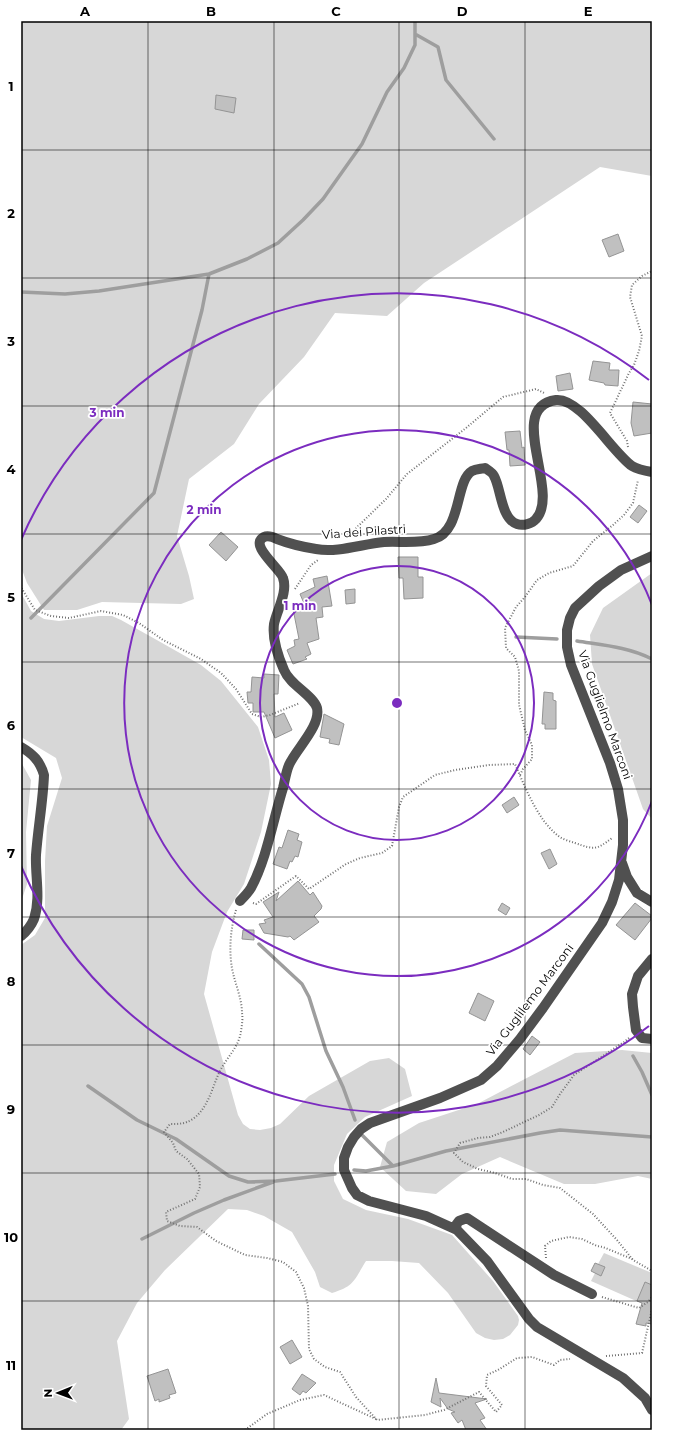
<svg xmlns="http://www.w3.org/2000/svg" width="673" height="1451" font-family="Montserrat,sans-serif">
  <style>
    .green { fill: #d7d7d7 }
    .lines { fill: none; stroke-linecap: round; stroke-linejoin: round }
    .stream { stroke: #9e9e9e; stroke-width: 3.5 }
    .building { fill: #c0c0c0; stroke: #949494 }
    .path { stroke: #727272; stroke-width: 2; stroke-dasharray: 1 2; stroke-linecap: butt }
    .minor { stroke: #505050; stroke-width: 10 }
    .grid { fill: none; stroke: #000; stroke-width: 1; stroke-opacity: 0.55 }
    .ring { fill: none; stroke: #7b2cbf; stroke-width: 2 }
    .labels { text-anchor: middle; stroke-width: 3.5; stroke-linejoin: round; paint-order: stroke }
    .street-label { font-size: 12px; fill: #000; stroke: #fff }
    .centre { fill: #7b2cbf; stroke: #fff; stroke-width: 2 }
    .ring-label { font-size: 12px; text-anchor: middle; font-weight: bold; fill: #7b2cbf; stroke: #fff; stroke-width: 3.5; stroke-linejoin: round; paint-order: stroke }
    .neatline { fill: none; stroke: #000; stroke-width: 1.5 }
    .grid-label { font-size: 13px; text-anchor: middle; font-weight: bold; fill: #000 }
  </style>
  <rect width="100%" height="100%" fill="#fff"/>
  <path class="green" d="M 21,21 L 652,21 L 652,176 L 600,167 L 424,283 L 387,316 L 335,313 L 304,357 L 259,404 L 234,444 L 189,479 L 177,536 L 189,576 L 194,599 L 181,604 L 102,602 L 77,610 L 44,610 L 27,583 L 21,567 Z
    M 652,573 L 652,819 L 643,809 L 592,664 L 590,635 L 603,608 Z
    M 21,593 L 31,611 L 44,619 L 59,621 L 99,616 L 112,616 L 121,620 L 155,639 L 201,665 L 221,681 L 258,727 L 269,760 L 271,784 L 261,832 L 244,884 L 227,912 L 212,952 L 204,994 L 238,1115 L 243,1124 L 250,1129 L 260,1130 L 271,1128 L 280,1124 L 309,1096 L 370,1061 L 389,1058 L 405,1069 L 412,1096 L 365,1117 L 347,1134 L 334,1165 L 334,1181 L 343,1199 L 366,1210 L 408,1219 L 452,1235 L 493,1281 L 518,1316 L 519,1320 L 518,1325 L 510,1335 L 503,1339 L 494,1340 L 485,1338 L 476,1333 L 448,1293 L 419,1263 L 392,1261 L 366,1261 C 354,1280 355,1286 332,1293 L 320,1287 L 315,1272 L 292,1232 L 264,1216 L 247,1210 L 228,1209 L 165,1270 L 137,1303 L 117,1341 L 129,1419 L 121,1430 L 21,1430 L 21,945 L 35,935 L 45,918 L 45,861 L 47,826 L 62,778 L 56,758 L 21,737 Z
    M 21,762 L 31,780 L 26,832 L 27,884 L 21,902 Z
    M 622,1050 L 652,1053 L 652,1179 L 638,1176 L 595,1184 L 564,1184 L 500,1157 L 462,1174 L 436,1194 L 406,1191 L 380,1167 L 387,1142 L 419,1123 L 477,1104 L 575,1053 Z
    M 604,1253 L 652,1273 L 652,1285 L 643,1304 L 591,1281 L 595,1273 L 591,1271 L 595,1263 L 598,1264 Z"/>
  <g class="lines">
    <path class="stream" d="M 415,34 L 438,47 L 446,80 L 494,139
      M 21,292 L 65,294 L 99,291 L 209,274 L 247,259 L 278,243 L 303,220 L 323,199 L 362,144 L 387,92 L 404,68 L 415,45 L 415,21
      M 31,618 L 154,493 L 202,310 L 209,274
      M 516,637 L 557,639
      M 577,641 C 602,645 629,647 652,659
      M 259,944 L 302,984 L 309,997 L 326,1051 L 343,1087 L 355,1120
      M 633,1056 L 642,1072 L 652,1095
      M 88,1086 L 137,1120 L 176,1139 L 229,1176 L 248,1182 L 276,1181 L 335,1174
      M 362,1135 L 393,1166
      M 354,1170 L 366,1171 L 393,1166 L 446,1151 L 540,1133 L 560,1130 L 652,1137
      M 142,1239 L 194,1213 L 224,1200 L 273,1182"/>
  </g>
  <path class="building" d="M 216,95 L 236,98 L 234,113 L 215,109 Z
    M 618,234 L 624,251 L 609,257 L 602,240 Z
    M 593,361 L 610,363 L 609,370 L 619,370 L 618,386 L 605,385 L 604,383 L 589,380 Z
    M 570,373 L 573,389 L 558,391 L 556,376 Z
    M 633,402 L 652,404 L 652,433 L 634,436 L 631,423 Z
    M 520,431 L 522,448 L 524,447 L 525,465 L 510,466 L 509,450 L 507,450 L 505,432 Z
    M 639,505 L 647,511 L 638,523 L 630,517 Z
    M 221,532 L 238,547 L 226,561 L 209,545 Z
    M 398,557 L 418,557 L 418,577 L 423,577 L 423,598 L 404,599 L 403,578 L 399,578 Z
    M 327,576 L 332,606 L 322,607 L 323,617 L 316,618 L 319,639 L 307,643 L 311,654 L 305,657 L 307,659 L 293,664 L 287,650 L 295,646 L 294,640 L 299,639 L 293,609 L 306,608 L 300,594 L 315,587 L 313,579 Z
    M 355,589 L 355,603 L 346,604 L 345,590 Z
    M 264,674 L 279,675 L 278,694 L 274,694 L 275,717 L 284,713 L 292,730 L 275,738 L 264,712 L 253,712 L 253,703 L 248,703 L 247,692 L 251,692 L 252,677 L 264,678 Z
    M 544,692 L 553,693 L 553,700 L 556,701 L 556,729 L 545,729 L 545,724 L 542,724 Z
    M 324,714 L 344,724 L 339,745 L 329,743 L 330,739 L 320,737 Z
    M 514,797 L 519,805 L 507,813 L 502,805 Z
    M 288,830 L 299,834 L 297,840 L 302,842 L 298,857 L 295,856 L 292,862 L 290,861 L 287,869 L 273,864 L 279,847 L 282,848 Z
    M 550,849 L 557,864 L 549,869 L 541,853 Z
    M 298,881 L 310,895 L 313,892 L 322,906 L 321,909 L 314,916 L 319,922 L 294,940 L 290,936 L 288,937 L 264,933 L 259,924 L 266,923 L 264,920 L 273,917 L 263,902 L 279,892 L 276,901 Z
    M 502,903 L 510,908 L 506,915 L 498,910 Z
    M 635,903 L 652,916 L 652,918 L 635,940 L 616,925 Z
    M 243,930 L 254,930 L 254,940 L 242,939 Z
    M 478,993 L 494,1001 L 485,1021 L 469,1013 Z
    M 532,1036 L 540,1042 L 530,1055 L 523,1049 Z
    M 595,1263 L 605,1267 L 601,1276 L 591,1271 Z
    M 645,1282 L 652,1285 L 652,1324 L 646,1323 L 646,1326 L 636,1324 L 642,1303 L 637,1301 Z
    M 292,1340 L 302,1357 L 290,1364 L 280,1347 Z
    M 168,1369 L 176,1393 L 169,1395 L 170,1398 L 159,1402 L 159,1399 L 155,1401 L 147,1376 Z
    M 302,1374 L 316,1383 L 306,1393 L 303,1391 L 300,1395 L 292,1389 Z
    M 436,1378 L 439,1393 L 487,1399 L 475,1403 L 485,1418 L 480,1420 L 487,1430 L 466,1430 L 462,1420 L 458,1423 L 451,1413 L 455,1412 L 448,1409 L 440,1398 L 441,1407 L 431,1402 Z"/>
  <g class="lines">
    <path class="path" d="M 628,447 L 627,441 L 610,413 L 629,373 L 634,365 L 639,351 L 642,336 L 630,297 L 632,285 L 642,276 L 652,271
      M 347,537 L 386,499 L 407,474 L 466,428 L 503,397 L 536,389 L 544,393
      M 21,585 L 22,589 L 35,610 L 51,616 L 69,618 L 101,611 L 123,615 L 139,623 L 163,640 L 201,659 L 221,673 L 236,689 L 252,714 L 261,717 L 270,715 L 300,703
      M 295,589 L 311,565 L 318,560
      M 520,775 L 523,769 L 532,759 L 532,745 L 525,730 L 519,705 L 519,671 L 515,657 L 506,648 L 505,628 L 516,607 L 525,597 L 537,580 L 549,573 L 573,566 L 593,541 L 613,525 L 624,515 L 633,503 L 638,480
      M 253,903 L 256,904 L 296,876 L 309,889 L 346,864 L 360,858 L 382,853 L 392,846 L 399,807 L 403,797 L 435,775 L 455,770 L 489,765 L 515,764 C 525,787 537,818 556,834 C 561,839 569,841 575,843 C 595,850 596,850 612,838
      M 236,910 C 230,930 228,956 234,977 C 237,988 242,1001 242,1013 C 243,1018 242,1025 241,1031 C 239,1047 227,1057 220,1071 C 212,1087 209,1107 193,1119 C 185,1124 179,1124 170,1124 L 164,1132 L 173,1143 L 176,1151 L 187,1159 L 199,1174 L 200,1187 L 195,1199 L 166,1212 L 167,1221 L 180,1226 L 197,1227 L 216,1241 L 245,1255 L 267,1258 L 283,1262 L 296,1272 L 304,1288 L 308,1306 L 309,1349 L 314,1359 L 325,1367 L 340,1372 L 356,1397 L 377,1420 L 425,1415 L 444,1410 L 479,1392 L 496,1412 L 502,1405 L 486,1386 L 487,1375 L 498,1370 L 517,1358 L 532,1357 L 554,1365 L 560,1360 L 570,1359
      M 629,1038 L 624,1042 L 574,1075 L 560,1094 L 552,1107 L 539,1115 L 503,1132 L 490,1137 L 478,1138 L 460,1143 L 454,1153 L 463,1162 L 478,1169 L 495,1173 L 512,1179 L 526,1179 L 543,1185 L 560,1188 L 593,1214 L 617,1240 L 633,1260 L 652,1271
      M 546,1258 L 545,1246 L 551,1241 L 569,1237 L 582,1239 L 597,1246 L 603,1247 L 632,1259
      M 602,1297 L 639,1308 L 648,1302 L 652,1297
      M 606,1356 L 642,1353 L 652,1309
      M 245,1430 L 267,1414 L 300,1400 L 324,1395 L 376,1419"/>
    <path class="minor" d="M 652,556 L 621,570 L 599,586 L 575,608 L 570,618 L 567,630 L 567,647 L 571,665 L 610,763 L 618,789 L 623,820 L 623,845 L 619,880 L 612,902 L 602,923 L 543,1008 L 520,1039 L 497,1066 L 481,1080 L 440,1098 L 370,1123 L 361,1129 L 354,1137 L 348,1147 L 344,1158 L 344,1170 L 352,1188 L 357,1195 L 369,1201 L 426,1216 L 457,1230 L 487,1261 L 529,1319 L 537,1327 L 623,1378 L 645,1398 L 652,1410
      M 21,747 C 33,754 40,761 44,775 C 43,801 38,828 36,855 C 35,876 41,898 34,919 C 31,926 26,932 21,936
      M 622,863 L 627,877 L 637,893 L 652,902
      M 240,901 C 244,897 248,893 251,888 C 267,858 273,820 283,788 C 285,780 286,772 289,765 C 296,749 321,726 317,708 C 313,695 290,685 284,670 C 278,656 272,640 274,624 C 277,610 288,592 283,578 C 281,569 248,545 264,537 C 268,535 273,537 277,539 C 290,544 303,547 316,549 C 338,553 362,544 384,542 C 400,541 418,544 434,539 C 462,531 455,481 472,471 C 476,469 481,469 485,468 C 488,470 493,473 494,476 C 501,488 501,519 517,524 C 523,526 532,524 536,519 C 561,492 505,407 556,400 C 580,397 612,452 632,466 C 637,469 646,471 652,472
      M 652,959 L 638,976 L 632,994 L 633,1007 L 636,1030 L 642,1038 L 652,1039
      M 457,1230 L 456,1225 L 459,1221 L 467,1218 L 554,1275 L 592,1294"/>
  </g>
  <path class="grid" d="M 148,21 L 148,1430M 274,21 L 274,1430M 399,21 L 399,1430M 525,21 L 525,1430M 21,150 L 652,150M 21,278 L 652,278M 21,406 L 652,406M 21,534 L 652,534M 21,662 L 652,662M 21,789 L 652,789M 21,917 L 652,917M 21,1045 L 652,1045M 21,1173 L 652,1173M 21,1301 L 652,1301"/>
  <g class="ring">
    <circle cx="397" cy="703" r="137"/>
    <path d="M652 801A273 273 0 1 1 652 605"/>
    <path d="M649 1026A410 410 0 0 1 21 866M21 540A410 410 0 0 1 649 380"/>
  </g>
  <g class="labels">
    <g class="street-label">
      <text transform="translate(364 532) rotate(-4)" y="4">Via dei Pilastri</text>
      <text transform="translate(605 715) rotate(70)" y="4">Via Guglielmo Marconi</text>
      <text transform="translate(530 1000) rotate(-53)" y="4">Via Guglilemo Marconi</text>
    </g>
  </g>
  <circle cx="397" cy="703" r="6" class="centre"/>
  <g class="ring-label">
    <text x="107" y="417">3 min</text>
    <text x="204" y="514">2 min</text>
    <text x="300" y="610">1 min</text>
  </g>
  <rect width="673" height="1451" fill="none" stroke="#ffffff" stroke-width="44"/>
  <g transform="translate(58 1393) rotate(269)" stroke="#ffffff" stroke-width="3" paint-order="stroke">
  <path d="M0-3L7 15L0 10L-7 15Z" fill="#000000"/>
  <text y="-6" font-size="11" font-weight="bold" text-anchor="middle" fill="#000000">N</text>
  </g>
  <rect x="22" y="22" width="629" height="1407" class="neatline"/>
  <g class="grid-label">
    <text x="85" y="16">A</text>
    <text x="211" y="16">B</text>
    <text x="336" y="16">C</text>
    <text x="462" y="16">D</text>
    <text x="588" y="16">E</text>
    <text x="11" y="91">1</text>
    <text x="11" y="218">2</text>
    <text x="11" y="346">3</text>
    <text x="11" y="474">4</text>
    <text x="11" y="602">5</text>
    <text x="11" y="730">6</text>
    <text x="11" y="858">7</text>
    <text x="11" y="986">8</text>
    <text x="11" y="1114">9</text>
    <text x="11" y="1242">10</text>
    <text x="11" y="1370">11</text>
  </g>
</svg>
